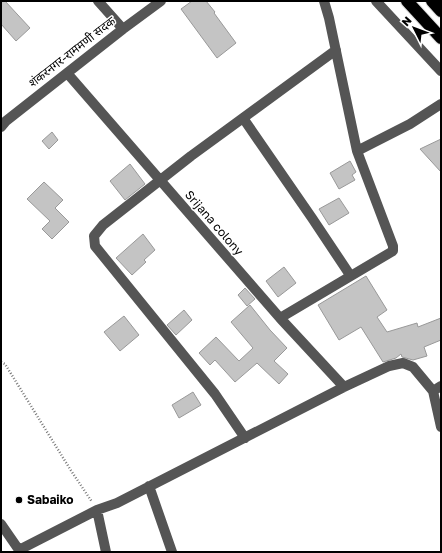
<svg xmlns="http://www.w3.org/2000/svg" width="442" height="553" font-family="'Golos Text','Noto Sans Devanagari',sans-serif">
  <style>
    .building { fill: #c4c4c4; stroke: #999 }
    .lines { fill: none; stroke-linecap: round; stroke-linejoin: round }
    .highway-casing { stroke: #dbdbdb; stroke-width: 14 }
    .path { stroke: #777; stroke-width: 2.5; stroke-dasharray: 1 2; stroke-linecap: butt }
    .minor { stroke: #555; stroke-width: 10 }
    .highway { stroke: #000; stroke-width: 12 }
    .poi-dot { fill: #000; stroke: #fff; stroke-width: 1.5 }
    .labels { text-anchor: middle; stroke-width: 3; stroke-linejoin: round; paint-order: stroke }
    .street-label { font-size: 12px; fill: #000; stroke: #fff }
    .poi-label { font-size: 12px; font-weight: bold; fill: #000; stroke: #fff; text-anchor: start }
  </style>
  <rect width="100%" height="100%" fill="#fff"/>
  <path class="building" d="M 1,1 L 5,1 L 30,28 L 16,41 L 1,24 Z
    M 192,1 L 206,1 L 215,12 L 214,13 L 236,43 L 217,58 L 181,9 Z
    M 52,132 L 58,140 L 49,149 L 42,141 Z
    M 441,139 L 441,172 L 420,149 Z
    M 350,161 L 356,172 L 352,175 L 355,180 L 339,189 L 330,173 Z
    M 130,164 L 145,184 L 125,200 L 110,181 Z
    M 44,182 L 63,200 L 55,208 L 69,222 L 52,239 L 42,229 L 50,221 L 27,199 Z
    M 339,198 L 349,213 L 329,225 L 319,209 Z
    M 143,234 L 155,250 L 144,260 L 146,262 L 132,275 L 116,258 Z
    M 284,267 L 296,283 L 278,297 L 266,281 Z
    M 366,276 L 387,310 L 377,317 L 387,332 L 417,323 L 418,327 L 441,318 L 441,340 L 424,347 L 427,356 L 413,360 L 402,357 L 401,354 L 396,358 L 383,362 L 361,327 L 339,340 L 318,305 Z
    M 245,288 L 255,299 L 247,306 L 238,295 Z
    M 250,305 L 270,330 L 287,348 L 274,361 L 288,374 L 279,384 L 257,363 L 235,382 L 215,360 L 210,365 L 199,353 L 216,337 L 239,361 L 253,348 L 231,322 Z
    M 184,310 L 192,320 L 176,335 L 167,325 Z
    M 124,316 L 139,335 L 120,351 L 104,332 Z
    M 193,392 L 201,405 L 179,418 L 172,405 Z"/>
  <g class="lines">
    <defs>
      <path id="highway" d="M 407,1 L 441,38
        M 432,1 L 441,11"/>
    </defs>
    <use href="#highway" class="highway-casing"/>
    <path class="path" d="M 1,362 L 5,364 L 70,469 L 92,502"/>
    <path class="minor" d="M 98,1 L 123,29
      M 324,1 L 329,18 L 357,151
      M 376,1 L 441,71
      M 67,73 L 280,318 L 344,387
      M 243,118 L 312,218 L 350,275
      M 1,127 L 6,121 L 123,29 L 161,1
      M 280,318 L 393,251 L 393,246 L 357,151 L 410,124 L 441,104
      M 441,386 L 433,391 L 441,427
      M 245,438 L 215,394 L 95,246 L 94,236 L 103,225 L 191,156 L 336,50
      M 149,486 L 172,552
      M 97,510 L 106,552
      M 1,524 L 19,550
      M 19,552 L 19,550 L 97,510 L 117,503 L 344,387 L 389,366 L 403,363 L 413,367 L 433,391"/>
    <use href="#highway" class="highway"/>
  </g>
  <circle class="poi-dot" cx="19" cy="500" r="4"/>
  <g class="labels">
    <g class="street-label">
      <text transform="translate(72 52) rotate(-38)" y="4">शंकरनगर-राममणी सदक</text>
      <text transform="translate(214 223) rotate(49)" y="4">Srijana colony</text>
    </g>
    <g class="poi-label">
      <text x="27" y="504">Sabaiko</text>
    </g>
  </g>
  <rect width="442" height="553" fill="none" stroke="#000000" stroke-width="4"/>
  <g transform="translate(414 28) rotate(312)" stroke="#ffffff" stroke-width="3" paint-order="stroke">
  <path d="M0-3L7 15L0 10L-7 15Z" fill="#000000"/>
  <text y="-6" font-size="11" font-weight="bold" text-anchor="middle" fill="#000000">N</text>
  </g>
</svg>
